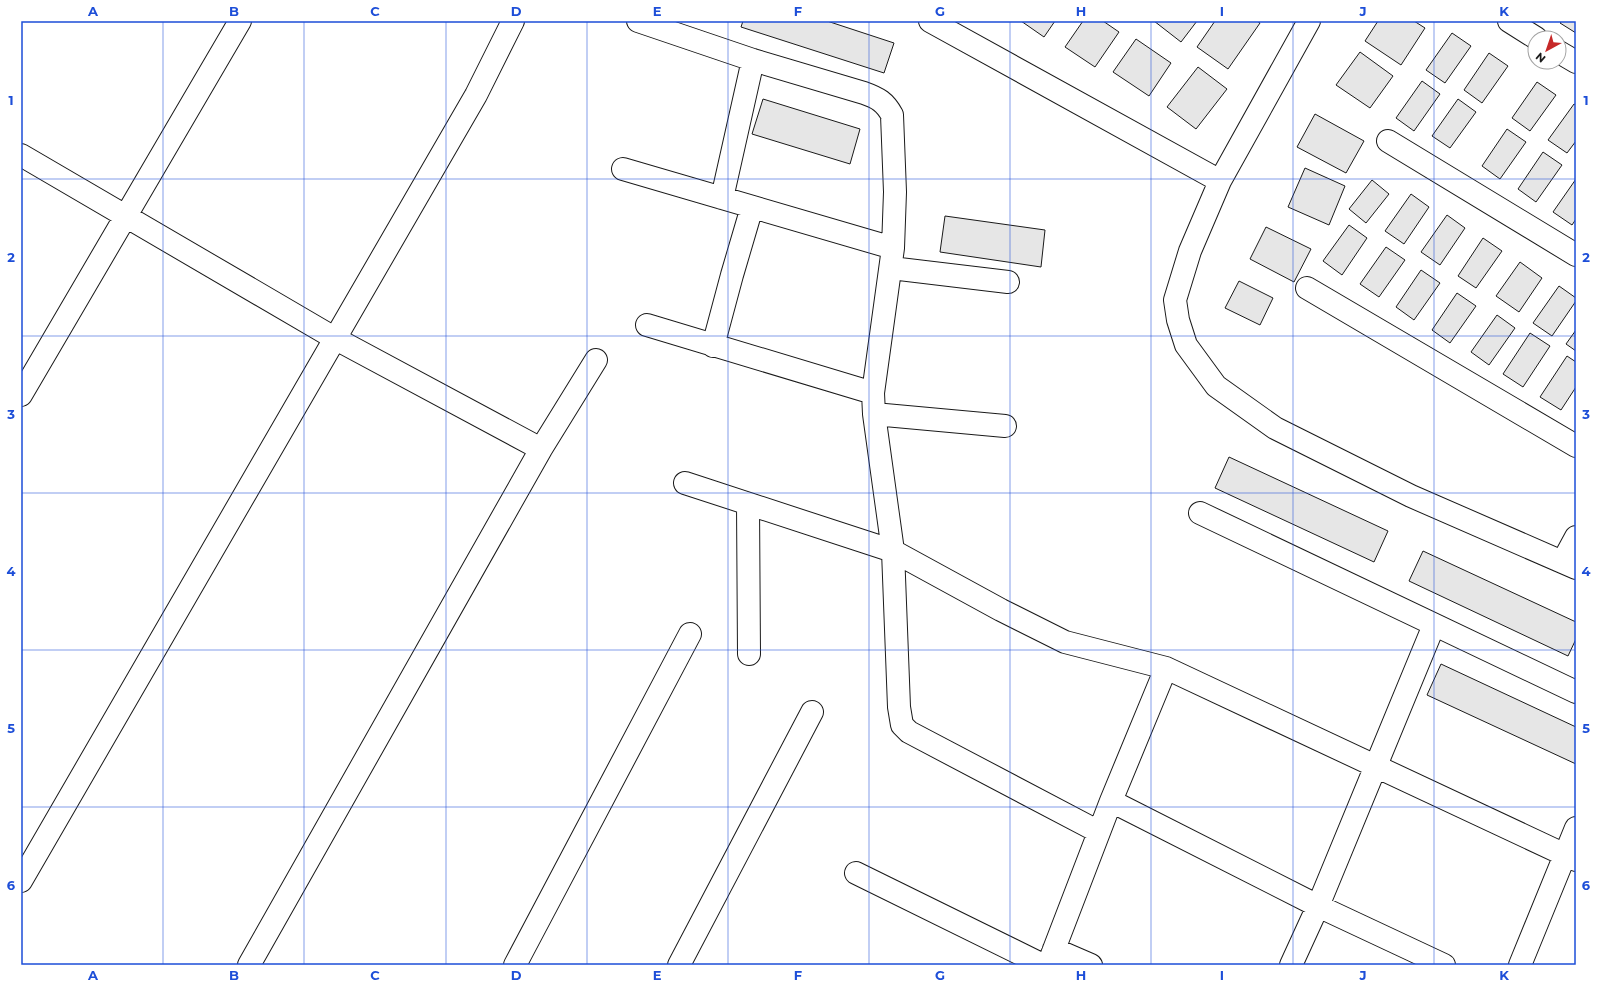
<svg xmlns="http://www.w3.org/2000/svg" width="1597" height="986" font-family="Montserrat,sans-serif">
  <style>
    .building { fill: #e6e6e6; stroke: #1a1a1a }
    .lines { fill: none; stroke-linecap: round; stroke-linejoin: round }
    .minor-casing { stroke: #1a1a1a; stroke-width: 24 }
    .minor { stroke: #fff; stroke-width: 22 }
    .grid { fill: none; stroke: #1d4ed8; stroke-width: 1; stroke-opacity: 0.55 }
    .neatline { fill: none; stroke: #1d4ed8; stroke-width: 1.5 }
    .grid-label { font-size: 13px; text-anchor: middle; font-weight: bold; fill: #1d4ed8 }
  </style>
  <rect width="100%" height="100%" fill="#fff"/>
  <path class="building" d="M 743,21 L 827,21 L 894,43 L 884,73 L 741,27 Z
    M 1021,21 L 1055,21 L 1044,37 Z
    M 1083,21 L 1103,21 L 1119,32 L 1095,67 L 1065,47 Z
    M 1154,21 L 1197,21 L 1181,42 Z
    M 1215,21 L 1257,21 L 1260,23 L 1228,69 L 1197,47 Z
    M 1378,21 L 1414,21 L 1425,28 L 1401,65 L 1365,41 Z
    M 1562,21 L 1576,21 L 1576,33 L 1560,23 Z
    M 1452,33 L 1471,46 L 1445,83 L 1426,70 Z
    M 1136,39 L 1171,63 L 1149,96 L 1113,72 Z
    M 1360,52 L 1393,76 L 1370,108 L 1336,85 Z
    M 1489,53 L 1508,66 L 1482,103 L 1464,90 Z
    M 1198,67 L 1227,89 L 1196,129 L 1167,107 Z
    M 1422,81 L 1440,94 L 1414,131 L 1396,118 Z
    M 1537,82 L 1556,95 L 1530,131 L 1512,118 Z
    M 763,99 L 860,129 L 850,164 L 752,134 Z
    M 1458,99 L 1476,112 L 1450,148 L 1432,136 Z
    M 1574,104 L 1576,105 L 1576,141 L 1567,153 L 1548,140 Z
    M 1315,114 L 1364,141 L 1346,173 L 1297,147 Z
    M 1507,129 L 1526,142 L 1500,179 L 1482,166 Z
    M 1543,152 L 1562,165 L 1536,202 L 1518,189 Z
    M 1305,168 L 1345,186 L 1329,225 L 1288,207 Z
    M 1576,179 L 1576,219 L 1572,225 L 1553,212 Z
    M 1372,180 L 1389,194 L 1366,223 L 1349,209 Z
    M 1411,194 L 1429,207 L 1404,244 L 1385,231 Z
    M 1447,215 L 1465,228 L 1440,265 L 1421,252 Z
    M 945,216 L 1045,230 L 1041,267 L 940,252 Z
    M 1349,225 L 1367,238 L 1342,275 L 1323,261 Z
    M 1266,227 L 1311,249 L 1294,282 L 1250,259 Z
    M 1483,238 L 1502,251 L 1476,288 L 1458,276 Z
    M 1386,247 L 1405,260 L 1379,297 L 1360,284 Z
    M 1520,262 L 1542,278 L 1519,312 L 1496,296 Z
    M 1421,270 L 1440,283 L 1414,320 L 1396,307 Z
    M 1239,281 L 1273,298 L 1260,325 L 1225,308 Z
    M 1559,286 L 1576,298 L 1576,301 L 1552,336 L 1533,323 Z
    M 1457,293 L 1476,306 L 1450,343 L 1432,330 Z
    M 1497,315 L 1515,328 L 1489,365 L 1471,352 Z
    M 1576,330 L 1576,351 L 1566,344 Z
    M 1530,333 L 1550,346 L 1523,387 L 1503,374 Z
    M 1567,356 L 1576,362 L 1576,387 L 1561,410 L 1540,397 Z
    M 1229,457 L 1388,531 L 1374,562 L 1215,488 Z
    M 1423,551 L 1576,622 L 1576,639 L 1568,656 L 1409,581 Z
    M 1441,664 L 1576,727 L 1576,764 L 1427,695 Z"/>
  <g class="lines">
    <defs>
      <path id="minor" d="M 638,21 L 753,60 L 864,93 C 878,98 885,102 892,115 L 895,192 L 893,248 L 873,393 L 874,414 L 893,551 L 899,707 L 902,725 L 909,732 L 1099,832
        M 930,21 L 1220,181
        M 1309,21 L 1220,181 L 1190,251 L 1175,300 L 1178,320 L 1186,345 L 1216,386 L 1275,428 L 1411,496 L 1576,568
        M 1509,21 L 1536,38
        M 1559,52 L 1576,62
        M 1388,141 L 1576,255
        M 21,155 L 336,339 L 541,449
        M 623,169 L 893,248
        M 722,198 L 753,60
        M 891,268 L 1008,282
        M 1307,288 L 1576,446
        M 647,325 L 873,393
        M 713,346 L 732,275 L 752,207
        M 21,395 L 240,21
        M 874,414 L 1005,426
        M 685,483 L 893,551 L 1001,610 L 1065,642 L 1166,668 L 1576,860
        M 748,504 L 749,654
        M 1200,513 L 1576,692
        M 1563,561 L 1576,537
        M 1111,801 L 1318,906 L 1444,965
        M 856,873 L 1043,965
        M 21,881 L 476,95 L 513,21
        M 1054,949 L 1091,965
        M 249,965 L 541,449 L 596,360
        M 515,965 L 690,634
        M 679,965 L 812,712
        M 1048,965 L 1111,801 L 1166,668
        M 1291,965 L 1318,906 L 1434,625
        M 1520,965 L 1576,828"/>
    </defs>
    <use href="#minor" class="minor-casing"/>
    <use href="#minor" class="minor"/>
  </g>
  <path class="grid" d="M 163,21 L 163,965M 304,21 L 304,965M 446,21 L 446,965M 587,21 L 587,965M 728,21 L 728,965M 869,21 L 869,965M 1010,21 L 1010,965M 1151,21 L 1151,965M 1293,21 L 1293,965M 1434,21 L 1434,965M 21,179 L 1576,179M 21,336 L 1576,336M 21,493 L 1576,493M 21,650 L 1576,650M 21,807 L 1576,807"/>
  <rect width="1597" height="986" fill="none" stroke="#ffffff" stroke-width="44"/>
  <g transform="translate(1547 50) rotate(220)"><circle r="19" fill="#ffffff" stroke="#a3a3a3"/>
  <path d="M0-3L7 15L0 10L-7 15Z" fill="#c62828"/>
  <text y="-6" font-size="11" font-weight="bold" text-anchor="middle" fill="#1a1a1a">N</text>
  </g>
  <rect x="22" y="22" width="1553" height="942" class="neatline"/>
  <g class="grid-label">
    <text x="93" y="16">A</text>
    <text x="234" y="16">B</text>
    <text x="375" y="16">C</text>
    <text x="516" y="16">D</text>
    <text x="657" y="16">E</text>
    <text x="798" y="16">F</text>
    <text x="940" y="16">G</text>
    <text x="1081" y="16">H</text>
    <text x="1222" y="16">I</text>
    <text x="1363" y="16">J</text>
    <text x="1504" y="16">K</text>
    <text x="11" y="105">1</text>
    <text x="1586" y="105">1</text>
    <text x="11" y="262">2</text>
    <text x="1586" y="262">2</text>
    <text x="11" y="419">3</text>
    <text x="1586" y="419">3</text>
    <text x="11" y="576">4</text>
    <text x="1586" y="576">4</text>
    <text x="11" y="733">5</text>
    <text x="1586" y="733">5</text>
    <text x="11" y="890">6</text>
    <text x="1586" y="890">6</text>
    <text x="93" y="980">A</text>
    <text x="234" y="980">B</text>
    <text x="375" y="980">C</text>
    <text x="516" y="980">D</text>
    <text x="657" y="980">E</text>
    <text x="798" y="980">F</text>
    <text x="940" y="980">G</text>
    <text x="1081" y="980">H</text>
    <text x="1222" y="980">I</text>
    <text x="1363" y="980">J</text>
    <text x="1504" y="980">K</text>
  </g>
</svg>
